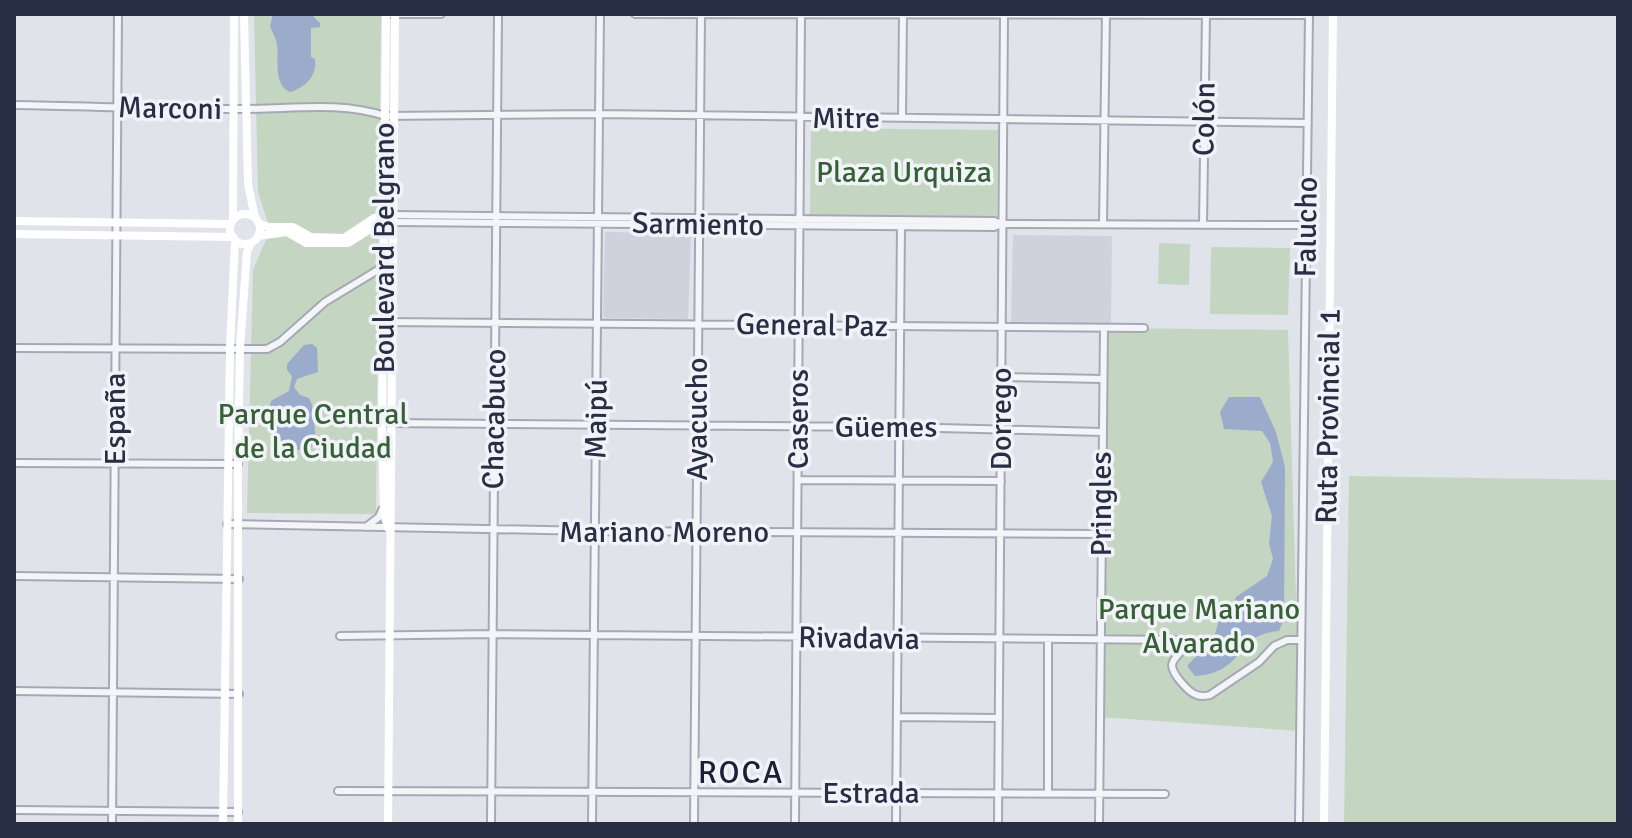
<svg xmlns="http://www.w3.org/2000/svg" width="1632" height="838" font-family="Signika,sans-serif">
  <style>
    .built { fill: #cfd2dd }
    .green { fill: #c4d5c2 }
    .water { fill: #9aabcc }
    .lines { fill: none; stroke-linecap: round; stroke-linejoin: round }
    .street-casing { stroke: #a6a9b5; stroke-width: 10 }
    .street { stroke: #f4f5f8; stroke-width: 6 }
    .secondary { stroke: #fff; stroke-width: 8 }
    .labels { text-anchor: middle; stroke-width: 7; stroke-linejoin: round; paint-order: stroke }
    .street-label { font-size: 30px; fill: #282e43; stroke: #f1f3f8 }
    .park-label { font-size: 30px; fill: #366035; stroke: #f1f3f8 }
    .neighbourhood-label { font-size: 32px; letter-spacing: 2px; fill: #1b1f34; stroke: #f1f3f8 }
  </style>
  <rect width="100%" height="100%" fill="#e1e3ea"/>
  <path class="built" d="M 605,232 L 688,233 L 691,236 L 688,319 L 606,318 L 603,316 Z
    M 1013,235 L 1112,236 L 1111,324 L 1011,322 Z"/>
  <path class="green" d="M 254,14 L 381,14 L 376,514 L 247,513 L 253,270 L 270,230 L 258,192 Z
    M 811,128 L 998,130 L 997,217 L 810,215 Z
    M 1159,243 L 1190,244 L 1189,285 L 1158,284 Z
    M 1211,247 L 1290,248 L 1288,315 L 1210,314 Z
    M 1104,328 L 1288,330 L 1300,731 L 1100,717 Z
    M 1349,476 L 1618,480 L 1618,824 L 1344,824 Z"/>
  <path class="water" d="M 273,14 L 311,14 L 320,23 L 320,27 L 311,28 L 311,57 L 315,59 C 317,76 306,87 290,92 C 273,85 279,59 277,44 C 276,38 272,32 270,26 Z
    M 312,344 L 317,348 L 318,372 L 297,379 L 294,387 L 300,395 L 309,398 L 312,405 L 316,441 L 308,451 L 292,449 L 286,445 L 277,449 L 274,444 L 275,429 L 270,406 L 271,401 L 289,391 L 292,376 L 287,370 L 287,364 L 304,345 Z
    M 1229,397 L 1260,397 L 1276,432 L 1285,467 L 1284,619 L 1279,631 C 1237,635 1245,661 1215,672 C 1209,675 1201,675 1195,676 L 1187,666 L 1214,637 L 1219,620 L 1230,612 L 1236,597 L 1267,576 L 1273,559 L 1269,543 L 1272,516 L 1261,482 L 1273,462 L 1270,443 L 1262,431 L 1224,429 L 1220,412 Z"/>
  <g class="lines">
    <defs>
      <path id="street" d="M 386,14 L 441,14
        M 635,14 L 1309,15
        M 14,105 C 91,106 169,110 246,109 C 292,109 340,101 385,116 L 599,114 L 1308,123
        M 902,118 L 903,14
        M 393,215 L 994,221 L 1002,224
        M 393,222 L 994,227 L 1002,224 L 1306,225
        M 1103,224 L 1106,14
        M 1203,225 L 1206,14
        M 383,322 L 1144,328
        M 14,348 L 267,349 L 280,342 L 325,302 L 386,265
        M 1001,377 L 1103,379
        M 382,423 L 900,427 L 1102,432
        M 14,463 L 238,464
        M 798,480 L 1001,481
        M 227,524 L 594,531 L 1101,534
        M 366,527 L 379,517 L 382,510
        M 14,576 L 239,579
        M 340,636 L 492,634 L 1178,640 L 1187,643 C 1184,651 1173,657 1172,665 C 1172,674 1189,693 1197,695 C 1202,697 1205,696 1210,695 L 1259,662 L 1274,646 L 1287,640 L 1301,640
        M 14,691 L 239,694
        M 897,717 L 999,718
        M 338,791 L 1165,794
        M 1048,793 L 1048,640
        M 14,810 L 238,812
        M 112,824 L 118,14
        M 491,824 L 498,14
        M 592,824 L 600,14
        M 694,824 L 701,14
        M 795,824 L 801,14
        M 896,824 L 901,224
        M 998,824 L 1004,14
        M 1099,824 L 1104,328
        M 1299,824 L 1309,14"/>
    </defs>
    <use href="#street" class="street-casing"/>
    <use href="#street" class="street"/>
    <path class="secondary" d="M 244,14 L 248,185 L 255,217
      M 386,14 L 382,423 L 384,513 L 388,528
      M230 229a15 15 0 1 1 30 0a15 15 0 1 1-30 0Z
      M 233,220 L 234,14
      M 14,221 L 231,224
      M 260,224 L 269,227 L 293,227 L 311,237 L 344,238 L 374,218 L 389,215
      M 14,234 L 233,237
      M 258,236 L 287,232 L 306,243 L 348,243 L 375,226 L 388,222
      M 223,824 L 230,348 L 235,240
      M 238,824 L 238,464 L 240,348 L 247,252 L 251,243
      M 388,824 L 395,14
      M 1324,824 L 1333,14"/>
  </g>
  <g class="labels">
    <g class="street-label">
      <text transform="translate(170 108) rotate(1)" y="10">Marconi</text>
      <text x="846" y="128">Mitre</text>
      <text transform="translate(1204 119) rotate(-89)" y="10">Colón</text>
      <text transform="translate(698 224) rotate(1)" y="10">Sarmiento</text>
      <text transform="translate(1306 227) rotate(-89)" y="10">Falucho</text>
      <text transform="translate(384 248) rotate(-90)" y="10">Boulevard Belgrano</text>
      <text transform="translate(812 325) rotate(1)" y="10">General Paz</text>
      <text transform="translate(1328 416) rotate(-89)" y="10">Ruta Provincial 1</text>
      <text transform="translate(115 419) rotate(-90)" y="10">España</text>
      <text transform="translate(494 419) rotate(-89)" y="10">Chacabuco</text>
      <text transform="translate(596 419) rotate(-89)" y="10">Maipú</text>
      <text transform="translate(697 419) rotate(-90)" y="10">Ayacucho</text>
      <text transform="translate(798 419) rotate(-90)" y="10">Caseros</text>
      <text transform="translate(1001 419) rotate(-90)" y="10">Dorrego</text>
      <text x="886" y="437">Güemes</text>
      <text transform="translate(1101 504) rotate(-90)" y="10">Pringles</text>
      <text x="664" y="542">Mariano Moreno</text>
      <text transform="translate(859 638) rotate(1)" y="10">Rivadavia</text>
      <text x="871" y="803">Estrada</text>
    </g>
    <g class="park-label">
      <text x="904" y="182">Plaza Urquiza</text>
      <text x="313" y="424">Parque Central<tspan x="313" dy="34">de la Ciudad</tspan></text>
      <text x="1199" y="619">Parque Mariano<tspan x="1199" dy="34">Alvarado</tspan></text>
    </g>
    <g class="neighbourhood-label">
      <text x="741" y="783">ROCA</text>
    </g>
  </g>
  <rect width="1632" height="838" fill="none" stroke="#282e43" stroke-width="32"/>
</svg>
